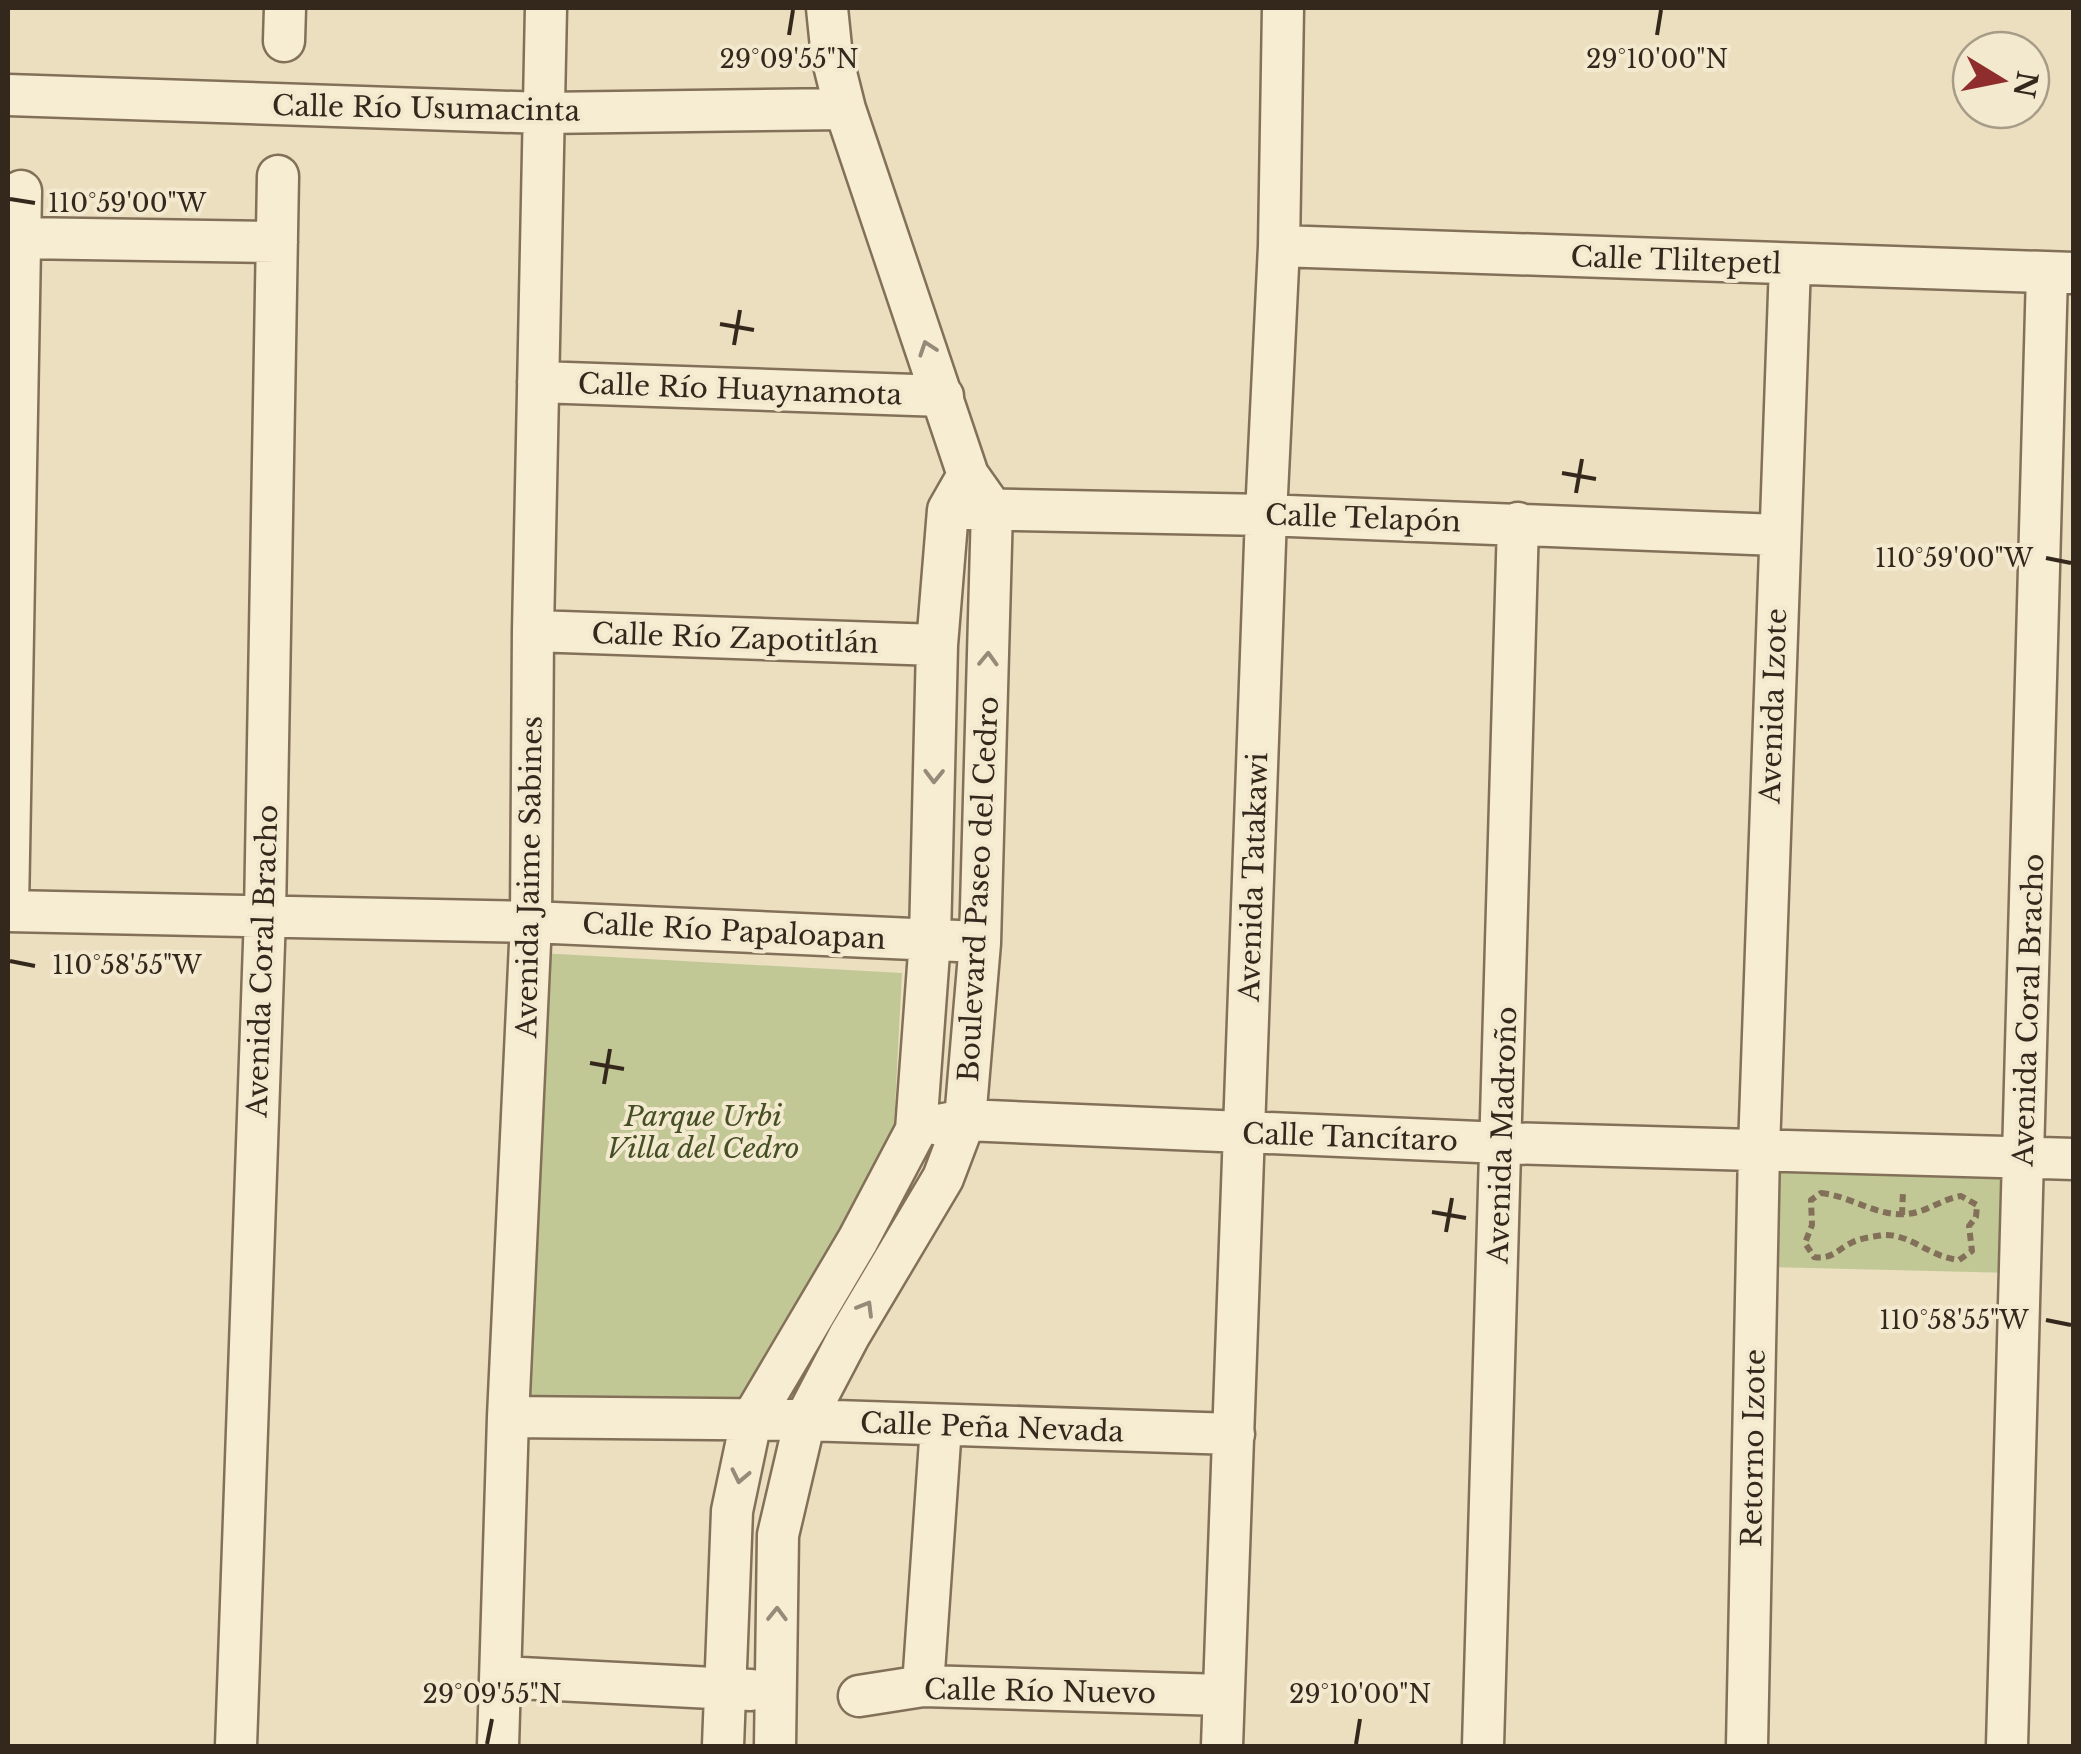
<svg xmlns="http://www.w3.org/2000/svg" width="2081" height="1754" font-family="'Libre Baskerville',serif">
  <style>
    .green { fill: #c2c895 }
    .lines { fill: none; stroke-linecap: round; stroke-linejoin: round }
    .minor-casing { stroke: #837059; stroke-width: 45 }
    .path { stroke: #837059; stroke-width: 6; stroke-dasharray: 8 5; stroke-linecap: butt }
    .minor { stroke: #f7edd3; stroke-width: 40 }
    .oneway { stroke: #968a78 }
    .ticks { fill: none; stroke: #34281d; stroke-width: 4 }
    .labels { text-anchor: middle; stroke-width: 8; stroke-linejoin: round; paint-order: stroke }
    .street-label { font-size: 28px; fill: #34281d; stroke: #f3e9cf }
    .park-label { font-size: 28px; font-style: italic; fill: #444f24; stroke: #f3e9cf }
    .ticks-label { font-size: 25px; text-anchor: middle; fill: #34281d; stroke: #f3e9cf; stroke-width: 8; stroke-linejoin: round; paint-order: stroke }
  </style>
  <rect width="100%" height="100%" fill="#ebdfc0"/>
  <path class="green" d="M 540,953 L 902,973 L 894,1126 L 878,1172 L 744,1390 L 733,1416 L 526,1404 Z
    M 1768,1163 L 2013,1171 L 2013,1273 L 1768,1267 Z"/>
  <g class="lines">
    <defs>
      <path id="minor" d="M 284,41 L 285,8
        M 8,95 L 543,113 L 845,109
        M 21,238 L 277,242
        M 1279,246 L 2074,273
        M 538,382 L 943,396
        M 967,509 L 1266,515 L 1778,535
        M 533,631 L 937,645
        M 8,909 L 21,191
        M 8,911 L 531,922 L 958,941
        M 939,1125 L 965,1120 L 1502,1143 L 2074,1159
        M 508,1417 L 805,1420 L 1234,1434
        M 501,1677 L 751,1690
        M 923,1686 L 941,1426
        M 859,1696 L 923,1686 L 1222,1695
        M 236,1746 L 265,915 L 278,176
        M 498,1746 L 508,1417 L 531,922 L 533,631 L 546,8
        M 723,1746 L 732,1511 L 751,1421 L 858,1240 L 916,1130 L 930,939 L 937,645 L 948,510 L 968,475
        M 775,1746 L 778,1535 L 805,1420 L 849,1336 L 943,1178 L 965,1120 L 980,943 L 992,509 L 968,475 L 845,109 L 832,57 L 827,8
        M 1222,1746 L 1266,515 L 1279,246 L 1283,8
        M 1483,1746 L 1518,523
        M 1747,1746 L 1759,1149 L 1790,264
        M 2007,1746 L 2047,273"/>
    </defs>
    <use href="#minor" class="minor-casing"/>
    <path class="path" d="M 1821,1193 C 1851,1196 1877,1217 1907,1214 C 1928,1212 1941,1199 1961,1196 L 1977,1205 L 1976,1217 L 1969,1226 L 1972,1251 L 1959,1260 C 1929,1257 1910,1233 1882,1235 C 1872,1237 1860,1238 1851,1243 C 1837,1250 1831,1260 1814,1257 L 1805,1243 L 1812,1225 L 1811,1200 Z
      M 1902,1215 L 1903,1191"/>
    <use href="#minor" class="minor"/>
  </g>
  <defs><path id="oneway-chevron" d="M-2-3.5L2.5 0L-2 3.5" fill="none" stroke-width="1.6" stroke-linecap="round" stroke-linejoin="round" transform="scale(2.5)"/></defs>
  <g class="oneway">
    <use href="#oneway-chevron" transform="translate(927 348) rotate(-109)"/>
    <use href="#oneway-chevron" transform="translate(988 659) rotate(-88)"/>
    <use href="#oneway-chevron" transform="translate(934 776) rotate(91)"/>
    <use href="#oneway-chevron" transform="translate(866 1308) rotate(-59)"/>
    <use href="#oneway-chevron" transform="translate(740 1476) rotate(102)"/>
    <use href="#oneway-chevron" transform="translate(777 1614) rotate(-89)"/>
  </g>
  <path class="ticks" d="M 789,35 L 793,10M 1657,35 L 1661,10M 10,199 L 35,203M 720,324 L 754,330M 734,345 L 740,310M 1562,473 L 1596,479M 1576,493 L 1582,459M 2046,558 L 2071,563M 10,961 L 35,966M 590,1063 L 624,1069M 604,1084 L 610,1049M 1432,1212 L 1466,1218M 1446,1232 L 1452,1198M 2046,1320 L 2071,1325M 487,1744 L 492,1719M 1356,1744 L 1360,1719"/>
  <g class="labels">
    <g class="street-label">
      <text transform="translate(426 108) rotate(1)" y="10">Calle Río Usumacinta</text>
      <text transform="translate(1676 260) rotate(2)" y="10">Calle Tliltepetl</text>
      <text transform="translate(740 389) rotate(2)" y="10">Calle Río Huaynamota</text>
      <text transform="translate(1363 518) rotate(2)" y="10">Calle Telapón</text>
      <text transform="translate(735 638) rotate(2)" y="10">Calle Río Zapotitlán</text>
      <text transform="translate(1773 706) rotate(-88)" y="10">Avenida Izote</text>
      <text transform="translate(529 877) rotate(-89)" y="10">Avenida Jaime Sabines</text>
      <text transform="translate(1253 877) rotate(-88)" y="10">Avenida Tatakawi</text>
      <text transform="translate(978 889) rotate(-87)" y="10">Boulevard Paseo del Cedro</text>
      <text transform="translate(734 931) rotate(3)" y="10">Calle Río Papaloapan</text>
      <text transform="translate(262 961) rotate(-88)" y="10">Avenida Coral Bracho</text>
      <text transform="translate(2028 1010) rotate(-88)" y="10">Avenida Coral Bracho</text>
      <text transform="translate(1502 1135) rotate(-88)" y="10">Avenida Madroño</text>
      <text transform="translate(1350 1137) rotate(2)" y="10">Calle Tancítaro</text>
      <text transform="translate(992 1427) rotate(2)" y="10">Calle Peña Nevada</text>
      <text transform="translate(1753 1448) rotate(-89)" y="10">Retorno Izote</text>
      <text transform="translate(1040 1691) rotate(1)" y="10">Calle Río Nuevo</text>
    </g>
    <g class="park-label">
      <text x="703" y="1126">Parque Urbi<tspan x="703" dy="32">Villa del Cedro</tspan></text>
    </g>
  </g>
  <g class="ticks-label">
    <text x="789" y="68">29°09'55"N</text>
    <text x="1657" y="68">29°10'00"N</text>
    <text x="127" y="212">110°59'00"W</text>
    <text x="1954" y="567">110°59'00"W</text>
    <text x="127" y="974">110°58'55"W</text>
    <text x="1954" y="1329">110°58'55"W</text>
    <text x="492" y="1703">29°09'55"N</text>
    <text x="1360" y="1703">29°10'00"N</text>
  </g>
  <rect width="2081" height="1754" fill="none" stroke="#34281d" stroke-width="20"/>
  <g transform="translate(2001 80) rotate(100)"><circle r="48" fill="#f3e9cf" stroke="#a79c88" stroke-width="2.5"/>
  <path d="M0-8L18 38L0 25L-18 38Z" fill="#8f2d2c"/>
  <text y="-15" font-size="28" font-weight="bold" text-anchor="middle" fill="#34281d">N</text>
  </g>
</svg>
